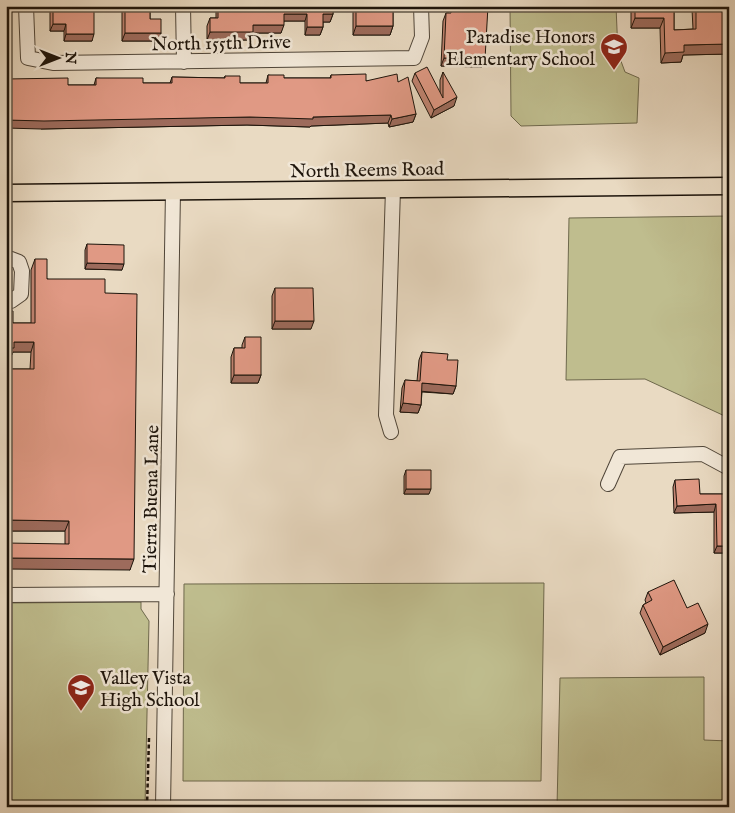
<svg xmlns="http://www.w3.org/2000/svg" width="735" height="813" font-family="'IM FELL English',serif">
  <style>
    .green { fill: #bfbd8e; stroke: #6e684c }
    .lines { fill: none; stroke-linecap: round; stroke-linejoin: round }
    .minor-casing { stroke: #504639; stroke-width: 16 }
    .major-casing { stroke: #1d140b; stroke-width: 19 }
    .path { stroke: #1d140b; stroke-width: 2.5; stroke-dasharray: 4 2.5; stroke-linecap: butt }
    .minor { stroke: #f1e7d7; stroke-width: 14 }
    .major { stroke: #e9dac2; stroke-width: 16 }
    .wall { fill: #c18472; stroke: #1d140b; fill-rule: evenodd }
    .shaded-wall { fill: #9d6b5c; stroke: #1d140b }
    .building { fill: #e09984; stroke: #1d140b; fill-rule: evenodd }
    .labels { text-anchor: middle; stroke-width: 5; stroke-linejoin: round; paint-order: stroke }
    .poi-label { font-size: 19px; fill: #1d140b; stroke: #f1e7d7; text-anchor: end }
    .street-label { font-size: 19px; fill: #1d140b; stroke: #f1e7d7 }
  </style>
  <rect width="100%" height="100%" fill="#e9dac2"/>
  <filter id="stains"><feTurbulence type="fractalNoise" baseFrequency=".004" numOctaves="4"/><feColorMatrix values="0 0 0 0 .2 0 0 0 0 .09 0 0 0 0 .02 0 0 0 .5 -.17"/></filter>
  <radialGradient id="worn" r=".72"><stop offset=".6" stop-color="#630" stop-opacity="0"/><stop offset="1" stop-color="#630" stop-opacity=".3"/></radialGradient>
  <path class="green" d="M 510,6 L 616,6 L 618,53 L 625,72 L 639,78 L 637,123 L 521,126 L 511,116 Z
    M 729,216 L 729,418 L 645,379 L 566,380 L 569,218 Z
    M 544,583 L 541,781 L 183,781 L 184,584 Z
    M 141,602 L 141,609 L 149,621 L 145,807 L 6,807 L 6,603 Z
    M 704,677 L 704,740 L 729,741 L 729,807 L 557,807 L 560,678 Z"/>
  <g class="lines">
    <defs>
      <path id="minor" d="M 26,6 L 28,58 L 53,63 L 414,58 L 422,37 L 421,6
        M 183,6 L 184,62
        M 6,257 L 19,262 L 22,271 L 21,294 L 11,301
        M 391,432 L 386,415 L 393,189
        M 608,484 L 620,457 L 703,454 L 729,468
        M 6,595 L 167,594
        M 163,807 L 173,191"/>
      <path id="major" d="M 6,193 L 729,186"/>
    </defs>
    <use href="#minor" class="minor-casing"/>
    <use href="#major" class="major-casing"/>
    <path class="path" d="M 147,807 L 149,738"/>
    <use href="#minor" class="minor"/>
    <use href="#major" class="major"/>
  </g>
  <path class="wall" d="M 50,6 L 85,6 L 85,10 L 92,41 L 64,41 L 64,31 L 50,31 Z
    M 122,6 L 150,6 L 150,19 L 161,33 L 158,41 L 122,41 Z
    M 216,6 L 333,6 L 333,14 L 330,22 L 323,22 L 323,27 L 320,35 L 305,35 L 305,21 L 284,21 L 281,33 L 252,33 L 250,40 L 207,40 L 207,26 L 210,18 L 216,18 Z
    M 354,6 L 393,6 L 393,26 L 390,35 L 353,35 L 353,10 Z
    M 448,6 L 488,6 L 482,67 L 441,66 L 443,21 L 446,13 L 448,13 Z
    M 631,6 L 729,6 L 729,54 L 683,55 L 681,62 L 661,63 L 660,28 L 631,28 ZM 674,9 L 692,9 L 693,29 L 674,30 Z
    M 443,72 L 454,106 L 431,118 L 412,81 L 415,73 L 440,93 L 440,80 Z
    M 268,75 L 284,78 L 330,78 L 331,75 L 366,81 L 398,82 L 416,114 L 413,122 L 389,127 L 388,123 L 311,126 L 310,127 L 247,125 L 41,129 L 68,85 L 94,85 L 96,78 L 143,83 L 170,83 L 172,77 L 224,78 L 225,76 L 240,83 L 266,83 Z
    M 87,244 L 122,270 L 85,269 L 85,250 Z
    M 35,259 L 47,279 L 105,293 L 130,570 L 65,544 L 65,531 L 6,531 L 6,311 L 13,323 L 31,323 L 31,270 ZM 13,352 L 31,352 L 30,369 L 10,369 L 10,359 Z
    M 275,288 L 311,329 L 272,329 L 272,296 Z
    M 245,337 L 261,375 L 258,383 L 231,383 L 231,357 L 234,348 L 242,348 L 242,345 Z
    M 422,352 L 447,360 L 456,386 L 453,394 L 422,392 L 421,405 L 418,413 L 400,412 L 402,388 L 405,380 L 417,381 L 419,360 Z
    M 406,470 L 429,494 L 404,494 L 404,476 Z
    M 675,480 L 700,494 L 729,494 L 729,553 L 714,553 L 714,512 L 674,513 L 673,487 Z
    M 648,592 L 687,608 L 705,633 L 660,655 L 640,613 L 643,605 L 646,603 L 645,600 Z"/>
  <path class="shaded-wall" d="M 672,6 L 693,6 L 692,9 L 670,9 Z
    M 284,14 L 307,14 L 305,21 L 281,21 Z
    M 323,14 L 333,14 L 330,22 L 320,22 Z
    M 635,18 L 664,18 L 660,28 L 631,28 Z
    M 53,24 L 66,24 L 64,31 L 50,31 Z
    M 253,25 L 284,25 L 281,33 L 252,33 L 250,40 L 207,40 L 210,32 Z
    M 356,26 L 393,26 L 390,35 L 353,35 Z
    M 307,27 L 323,27 L 320,35 L 305,35 Z
    M 125,33 L 161,33 L 158,41 L 122,41 Z
    M 66,34 L 94,34 L 92,41 L 64,41 Z
    M 729,44 L 729,54 L 683,55 L 681,62 L 661,63 L 665,53 L 684,45 Z
    M 444,58 L 485,59 L 482,67 L 441,66 Z
    M 457,97 L 454,106 L 431,118 L 434,110 Z
    M 416,114 L 413,122 L 389,127 L 392,119 Z
    M 391,115 L 388,123 L 311,126 L 310,127 L 247,125 L 41,129 L 6,128 L 6,120 L 250,117 L 313,117 Z
    M 87,263 L 124,264 L 122,270 L 85,269 Z
    M 275,321 L 314,321 L 311,329 L 272,329 Z
    M 14,342 L 34,342 L 31,352 L 13,352 L 10,359 L 10,348 Z
    M 234,375 L 261,375 L 258,383 L 231,383 Z
    M 422,383 L 456,386 L 453,394 L 419,391 Z
    M 403,403 L 421,405 L 418,413 L 400,412 Z
    M 406,489 L 431,489 L 429,494 L 404,494 Z
    M 716,504 L 714,512 L 674,513 L 677,506 Z
    M 6,520 L 69,521 L 65,531 L 6,531 Z
    M 717,546 L 729,546 L 729,553 L 714,553 Z
    M 6,558 L 134,559 L 130,570 L 6,569 Z
    M 708,624 L 705,633 L 660,655 L 663,647 Z"/>
  <path class="building" d="M 53,6 L 85,6 L 85,10 L 94,10 L 94,34 L 66,34 L 66,24 L 53,24 Z
    M 125,6 L 150,6 L 150,19 L 161,19 L 161,33 L 125,33 Z
    M 218,6 L 333,6 L 333,14 L 323,14 L 323,27 L 307,27 L 307,14 L 284,14 L 284,25 L 253,25 L 253,32 L 210,32 L 210,18 L 218,18 Z
    M 356,6 L 393,6 L 393,26 L 356,26 Z
    M 451,6 L 488,6 L 485,59 L 444,58 L 446,13 L 451,13 Z
    M 635,6 L 674,6 L 674,30 L 696,29 L 696,6 L 729,6 L 729,44 L 684,45 L 684,52 L 665,53 L 664,18 L 635,18 Z
    M 427,67 L 443,98 L 443,72 L 457,97 L 434,110 L 415,73 Z
    M 366,74 L 366,81 L 397,74 L 398,82 L 408,77 L 416,114 L 392,119 L 391,115 L 313,117 L 313,119 L 250,117 L 44,121 L 6,120 L 6,79 L 68,78 L 68,85 L 96,85 L 96,78 L 143,78 L 143,83 L 172,83 L 172,77 L 225,78 L 225,76 L 240,76 L 240,83 L 268,83 L 268,75 L 284,75 L 284,78 L 331,78 L 331,75 Z
    M 87,244 L 124,245 L 124,264 L 87,263 Z
    M 35,259 L 47,259 L 47,279 L 105,279 L 105,293 L 137,294 L 134,559 L 6,558 L 6,543 L 69,544 L 69,521 L 6,520 L 6,311 L 13,311 L 13,323 L 35,323 ZM 14,342 L 34,342 L 34,369 L 10,369 L 10,348 L 14,348 Z
    M 6,262 L 9,262 L 9,277 L 6,277 Z
    M 275,288 L 313,288 L 314,321 L 275,321 Z
    M 245,337 L 261,337 L 261,375 L 234,375 L 234,348 L 245,348 Z
    M 422,352 L 448,354 L 447,360 L 458,360 L 456,386 L 422,383 L 421,405 L 403,403 L 405,380 L 420,381 Z
    M 406,470 L 431,470 L 431,489 L 406,489 Z
    M 699,479 L 700,494 L 729,494 L 729,546 L 717,546 L 716,504 L 677,506 L 675,480 Z
    M 674,580 L 687,608 L 698,603 L 708,624 L 663,647 L 643,605 L 652,600 L 648,592 Z"/>
  <defs>
    <symbol id="school-pin" viewBox="-11 -11 22 30"><path d="M0 17L-7.5 6A9.5 9.5 0 1 1 7.5 6Z" fill="#8f2418" stroke="#f1e7d7"/><path d="M0-5L7-2L0 1L-7-2ZM-4 1L0 2.5L4 1V4Q0 6-4 4Z" fill="#fff"/></symbol>
  </defs>
  <g fill-rule="evenodd">
    <use href="#school-pin" x="598" y="31" width="32" height="43"/>
    <use href="#school-pin" x="65" y="672" width="32" height="43"/>
  </g>
  <g class="labels">
    <g class="poi-label">
      <text x="595" y="43">Paradise Honors<tspan x="595" dy="22">Elementary School</tspan></text>
      <text x="100" y="684" text-anchor="start">Valley Vista<tspan x="100" dy="22">High School</tspan></text>
    </g>
    <g class="street-label">
      <text transform="translate(221 42) rotate(-1)" y="7">North 155th Drive</text>
      <text transform="translate(367 169) rotate(-1)" y="7">North Reems Road</text>
      <text transform="translate(150 499) rotate(-89)" y="7">Tierra Buena Lane</text>
    </g>
  </g>
  <rect width="735" height="813" fill="none" stroke="#e9dac2" stroke-width="25"/>
  <rect x="8" y="8" width="720" height="798" fill="none" stroke="#1d140b" stroke-width="2.5"/>
  <rect x="12" y="12" width="710" height="788" fill="none" stroke="#1d140b"/>
  <g transform="translate(58 58) rotate(90)" stroke="#f1e7d7" stroke-width="4" paint-order="stroke">
  <path d="M0-4L9 19L0 12L-9 19Z" fill="#1d140b"/>
  <text y="-8" font-size="14" font-weight="bold" text-anchor="middle" fill="#1d140b">N</text>
  </g>
  <rect width="100%" height="100%" filter="url(#stains)"/>
  <rect width="100%" height="100%" fill="url(#worn)"/>
</svg>
